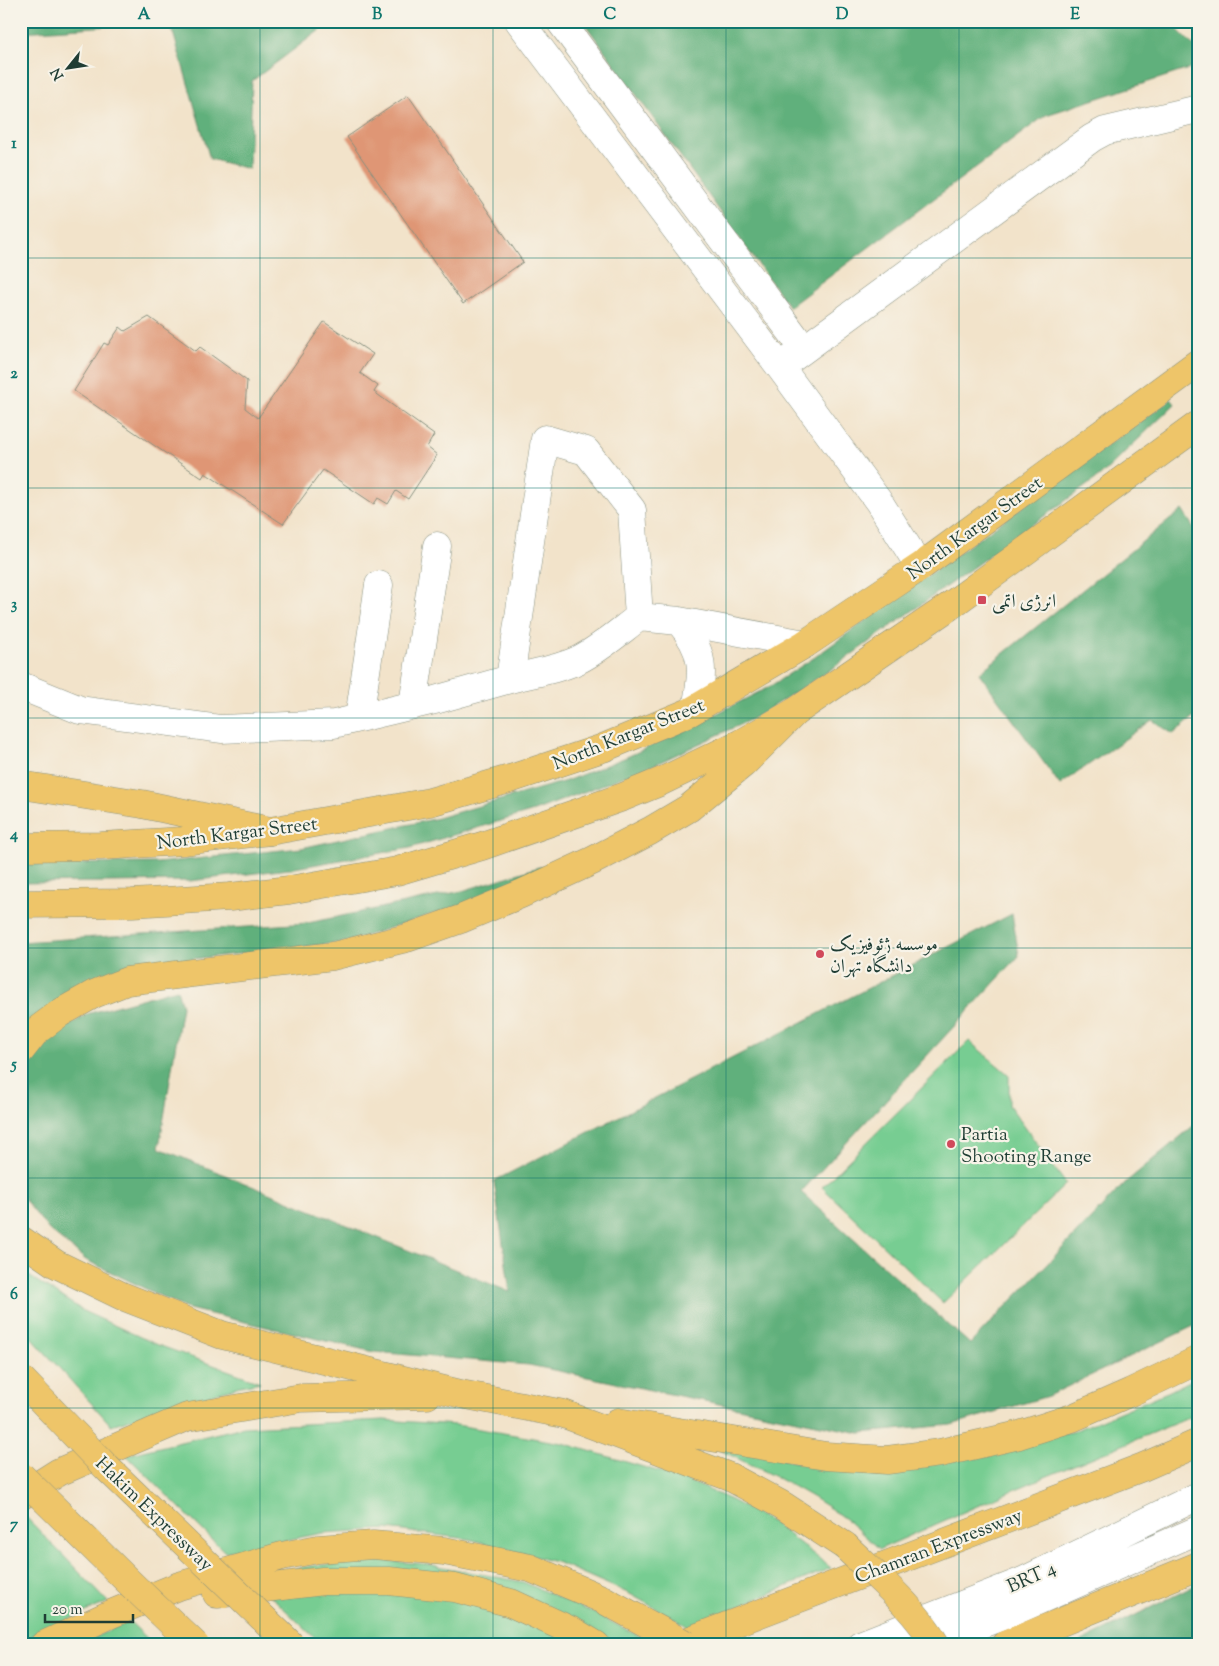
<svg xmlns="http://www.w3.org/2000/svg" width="1219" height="1666" font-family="'Sorts Mill Goudy',Amiri,serif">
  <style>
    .green { fill: #77cd92; stroke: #4b8563 }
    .forest { fill: #61b07c; stroke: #407658 }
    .building { fill: #df9674 }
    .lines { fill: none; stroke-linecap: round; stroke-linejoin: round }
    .minor-casing { stroke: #88907f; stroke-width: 29 }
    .major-casing { stroke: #88907f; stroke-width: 29 }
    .highway-casing { stroke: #88907f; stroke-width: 29 }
    .minor { stroke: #fff; stroke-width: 28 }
    .major { stroke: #eec569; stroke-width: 28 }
    .highway { stroke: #eec569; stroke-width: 28 }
    .highway-bridge-casing { stroke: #88907f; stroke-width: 29; stroke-linecap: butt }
    .highway-bridge { stroke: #eec569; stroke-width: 28 }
    .grid { fill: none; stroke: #0f766e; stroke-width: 1; stroke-opacity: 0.55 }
    .poi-dot { fill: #d1495b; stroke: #f7f3e8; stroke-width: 2 }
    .labels { text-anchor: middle; stroke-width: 4.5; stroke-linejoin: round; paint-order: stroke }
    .street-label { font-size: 19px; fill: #1f3d34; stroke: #f7f3e8 }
    .poi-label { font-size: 19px; fill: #1f3d34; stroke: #f7f3e8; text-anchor: start }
    .neatline { fill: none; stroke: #0f766e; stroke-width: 2 }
    .grid-label { font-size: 16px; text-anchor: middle; font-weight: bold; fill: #0f766e }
  </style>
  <rect width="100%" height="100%" fill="#f7f3e8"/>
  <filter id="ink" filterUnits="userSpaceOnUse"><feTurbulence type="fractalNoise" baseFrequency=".02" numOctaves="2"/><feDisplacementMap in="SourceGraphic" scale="10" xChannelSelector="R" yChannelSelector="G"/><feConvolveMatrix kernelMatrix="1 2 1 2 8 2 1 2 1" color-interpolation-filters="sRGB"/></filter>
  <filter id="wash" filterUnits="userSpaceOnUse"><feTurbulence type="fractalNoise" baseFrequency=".0096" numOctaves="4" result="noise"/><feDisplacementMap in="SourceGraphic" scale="20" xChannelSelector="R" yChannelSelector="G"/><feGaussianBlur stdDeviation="1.12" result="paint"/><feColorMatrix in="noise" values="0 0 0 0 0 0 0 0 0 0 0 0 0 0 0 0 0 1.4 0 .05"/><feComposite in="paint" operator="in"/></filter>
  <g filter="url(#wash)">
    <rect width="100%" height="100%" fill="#f2e3ca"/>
    <path class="green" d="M 969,1041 L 1009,1075 L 1009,1105 L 1066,1184 L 943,1303 L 822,1187 Z
      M 21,1271 L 85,1312 L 158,1345 L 260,1382 L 240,1386 L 111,1425 L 21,1326 Z
      M 1198,1377 L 1198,1414 L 1011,1491 L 880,1549 C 869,1540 859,1530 848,1521 C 803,1487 750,1465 699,1440 L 795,1462 L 1072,1432 L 1170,1391 Z
      M 384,1420 L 456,1425 L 562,1443 L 684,1479 L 727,1498 L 774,1523 L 831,1568 L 689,1627 L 630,1594 L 559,1563 L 469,1539 L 387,1529 L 323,1533 L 225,1552 L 126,1455 L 244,1427 Z
      M 25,1516 L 108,1602 L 21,1641 L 21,1520 Z
      M 374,1560 L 427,1564 L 523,1582 L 592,1612 L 641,1637 L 617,1645 L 322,1645 L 250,1576 L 310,1566 Z
      M 129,1621 L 154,1645 L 78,1645 Z"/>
    <path class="forest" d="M 21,21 L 332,21 L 252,81 L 249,169 L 210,159 L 170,22 L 21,32 Z
      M 583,21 L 1169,21 L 1198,50 L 1198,66 L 1046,115 L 789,307 Z
      M 1171,399 L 1175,404 L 1100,476 L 826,673 L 754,718 L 654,765 L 534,811 L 410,848 L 289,869 L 190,881 L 21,883 L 21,864 L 157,863 L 301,848 L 434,819 L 566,781 L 629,756 L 668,738 L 769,687 L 815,657 Z
      M 1182,510 L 1198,534 L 1198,714 L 1173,734 L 1152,720 L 1060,785 L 979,673 Z
      M 539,867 L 548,868 L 470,902 L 347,942 L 165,962 L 103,975 L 61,1000 L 21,1040 L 21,942 L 308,923 L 462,891 Z
      M 1012,914 L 1019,956 L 801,1192 L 970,1344 L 1126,1182 L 1198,1122 L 1198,1324 L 1048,1396 L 951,1425 L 860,1433 L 529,1365 L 374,1352 L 185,1308 L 86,1260 L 49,1230 L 21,1195 L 21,1072 L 36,1046 L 87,1014 L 177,989 L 182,1006 L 159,1148 L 510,1292 L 494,1181 Z
      M 1198,1584 L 1198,1645 L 1075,1645 Z"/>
    <g id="blocks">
      <path class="building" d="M 408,95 L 523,262 L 463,304 L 347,137 Z
        M 149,317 L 196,351 L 200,347 L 247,381 L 245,408 L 258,418 L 324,322 L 373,354 L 360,373 L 378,386 L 374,392 L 434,435 L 427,447 L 437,455 L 408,499 L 396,491 L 388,504 L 378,498 L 374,504 L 323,470 L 283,524 L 205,473 L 202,478 L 74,391 L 104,343 L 108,345 L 120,327 L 125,331 Z"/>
    </g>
  </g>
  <g filter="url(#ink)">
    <use href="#blocks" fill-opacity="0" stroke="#88907f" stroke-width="1"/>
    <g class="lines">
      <defs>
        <path id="minor" d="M 519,21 L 780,367 L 879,502 L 920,567
          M 560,21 L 804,349
          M 780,367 L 1092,138 L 1105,131 L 1198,109
          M 639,617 C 619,632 600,649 578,660 C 557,670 532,673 510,679 L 545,439 L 586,451 L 632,510 L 639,617 L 679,621 L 805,644
          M 679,621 C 705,652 704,670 696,708
          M 21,686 L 80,710 L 221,729 L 334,724 L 435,700 L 510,679
          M 413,705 L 437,546
          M 359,718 L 379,585
          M 860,1645 L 1023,1581 L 1198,1496
          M 926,1645 L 1008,1614 L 1198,1530"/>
        <path id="major" d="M 21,847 L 101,846 L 183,841 L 270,831 L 430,802 L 513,778 L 603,748 L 690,712 L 805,644 L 920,567 L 1198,363
          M 21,904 L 132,903 L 230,897 L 289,890 L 397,871 L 482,846 L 623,797 L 660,782 L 741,743 L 795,712 L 947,608 L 1198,425"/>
        <path id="highway" d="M 21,785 L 142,804 L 270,831
          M 21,1050 L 36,1031 L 60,1013 L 94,994 L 127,981 L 333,956 L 407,938 L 461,919 L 521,894 L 592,861 L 650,831 L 689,808 L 743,764 L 795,712
          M 21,1240 L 56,1264 L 122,1296 L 222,1335 L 461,1394 L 564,1414 L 730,1477 L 782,1505 L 845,1546
          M 618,1422 L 826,1456 L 887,1460 L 940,1453 L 1019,1435 L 1072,1418 L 1131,1392 L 1198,1360
          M 21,1496 L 59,1472 L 187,1417 L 301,1398 L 427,1395
          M 217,1594 L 323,1581 L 389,1581 L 455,1588 L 511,1603 L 574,1632 L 596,1645
          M 44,1645 L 111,1614 L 179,1586 L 282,1556 L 318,1549 L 373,1545 L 444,1551 L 530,1568 L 602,1599
          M 677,1645 L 1143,1467 L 1198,1443
          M 1005,1645 L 1198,1566"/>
      </defs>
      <use href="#minor" class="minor-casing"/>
      <use href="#major" class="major-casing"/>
      <use href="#highway" class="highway-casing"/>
      <use href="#minor" class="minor"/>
      <use href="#major" class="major"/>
      <use href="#highway" class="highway"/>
      <defs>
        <path id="highway-bridge" d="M 21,1379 L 107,1468 L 291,1645
          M 21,1476 L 131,1584 L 195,1645
          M 845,1546 C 877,1577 914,1607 936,1645
          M 602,1599 L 687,1645"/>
      </defs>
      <use href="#highway-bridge" class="highway-bridge-casing"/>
      <use href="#highway-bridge" class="highway-bridge"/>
    </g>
  </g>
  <path class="grid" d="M 260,21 L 260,1645M 493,21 L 493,1645M 726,21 L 726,1645M 959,21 L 959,1645M 21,258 L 1198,258M 21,488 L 1198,488M 21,718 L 1198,718M 21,948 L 1198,948M 21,1178 L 1198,1178M 21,1408 L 1198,1408"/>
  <g class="poi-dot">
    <rect x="977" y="595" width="10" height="10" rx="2.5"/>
    <circle cx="820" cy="954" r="5"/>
    <circle cx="951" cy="1144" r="5"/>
  </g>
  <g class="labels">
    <g class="street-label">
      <text transform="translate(974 527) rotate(-36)" y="7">North Kargar Street</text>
      <text transform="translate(628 733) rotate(-22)" y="7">North Kargar Street</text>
      <text transform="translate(237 832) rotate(-7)" y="7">North Kargar Street</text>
      <text transform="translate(155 1513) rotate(44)" y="7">Hakim Expressway</text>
      <text transform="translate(938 1545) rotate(-21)" y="7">Chamran Expressway</text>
      <text transform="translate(1031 1576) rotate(-24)" y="7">BRT 4</text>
    </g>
    <g class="poi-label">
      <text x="992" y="607">انرژی اتمی</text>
      <text x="830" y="950">موسسه ژئوفیزیک<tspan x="830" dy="22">دانشگاه تهران</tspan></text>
      <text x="961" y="1140">Partia<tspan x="961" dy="22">Shooting Range</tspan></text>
    </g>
  </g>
  <rect width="1219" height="1666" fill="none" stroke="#f7f3e8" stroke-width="55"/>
  <g transform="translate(68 68) rotate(240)" stroke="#f7f3e8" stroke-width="4" paint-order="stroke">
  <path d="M0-4L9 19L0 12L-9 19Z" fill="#1f3d34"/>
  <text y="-8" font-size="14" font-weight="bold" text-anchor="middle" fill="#1f3d34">N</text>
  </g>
  <path d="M45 1614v8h88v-8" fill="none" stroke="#1f3d34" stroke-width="2.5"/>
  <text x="52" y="1614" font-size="15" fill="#1f3d34" stroke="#f7f3e8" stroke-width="4" paint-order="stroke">20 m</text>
  <rect x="28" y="28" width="1164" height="1610" class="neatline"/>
  <g class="grid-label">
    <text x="144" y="19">A</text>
    <text x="377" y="19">B</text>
    <text x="610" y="19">C</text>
    <text x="842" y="19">D</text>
    <text x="1075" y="19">E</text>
    <text x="14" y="148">1</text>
    <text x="14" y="378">2</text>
    <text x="14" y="609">3</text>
    <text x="14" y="839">4</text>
    <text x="14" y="1069">5</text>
    <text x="14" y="1299">6</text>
    <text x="14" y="1529">7</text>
  </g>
</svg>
